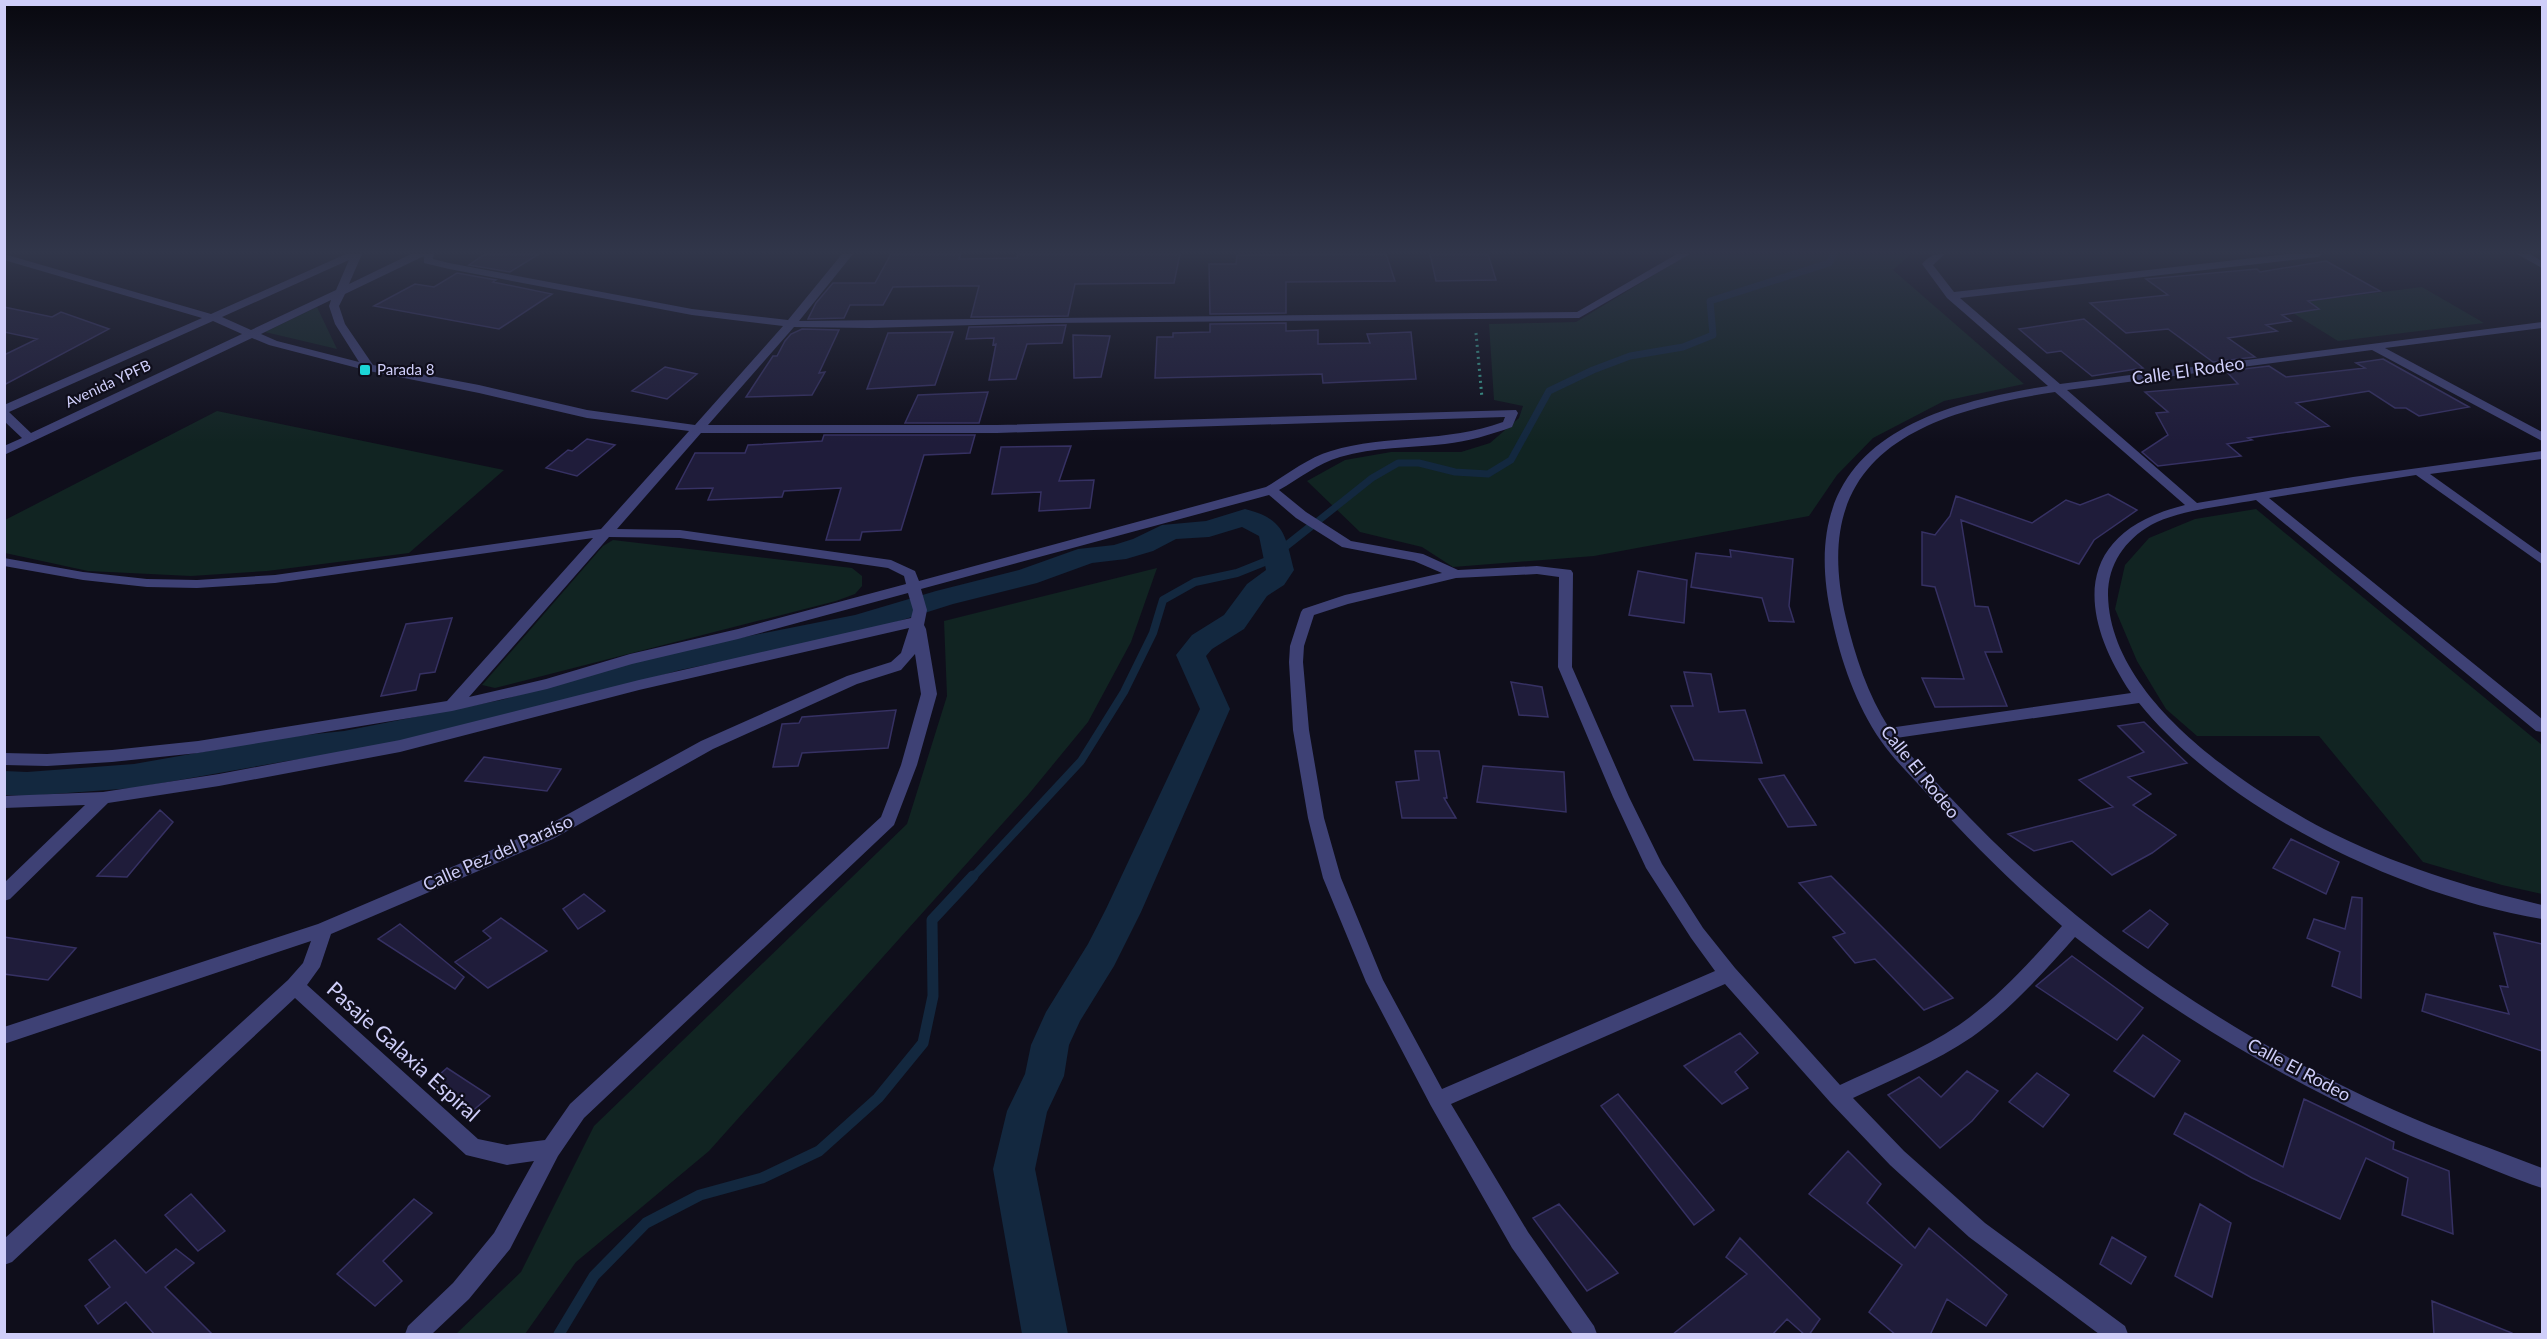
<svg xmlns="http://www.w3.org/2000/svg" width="2547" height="1339" font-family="Lato,sans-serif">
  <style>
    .green { fill: #112422 }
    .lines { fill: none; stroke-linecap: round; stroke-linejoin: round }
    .stream-far2 { stroke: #13283f; stroke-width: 7 }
    .stream-far1 { stroke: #13283f; stroke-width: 8 }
    .stream { stroke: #13283f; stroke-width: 11 }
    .canal { fill: #13283f; fill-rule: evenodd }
    .building { fill: #1f1c3a; stroke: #363163; stroke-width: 1.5 }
    .path { stroke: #3ba091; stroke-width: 3; stroke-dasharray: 2 4; stroke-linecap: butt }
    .minor { fill: #3e4175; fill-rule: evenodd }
    .poi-dot { fill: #1bd5d7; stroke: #0f0e1b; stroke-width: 2 }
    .labels { text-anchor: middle; stroke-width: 4.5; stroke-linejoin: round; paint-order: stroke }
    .far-poi-label { font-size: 15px; fill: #cfcef9; stroke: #0f0e1b; text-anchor: start }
    .far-street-label { font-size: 15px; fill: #cfcef9; stroke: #0f0e1b }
    .street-label { font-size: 18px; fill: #cfcef9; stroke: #0f0e1b }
    .near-street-label { font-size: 21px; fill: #cfcef9; stroke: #0f0e1b }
  </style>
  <rect width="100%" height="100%" fill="#0f0e1b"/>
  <path class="green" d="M 1689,254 L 1911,254 L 1893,270 L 2024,384 L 1944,401 L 1873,438 L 1837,475 L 1809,516 L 1594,556 L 1453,567 L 1422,547 L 1360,532 L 1307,481 L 1345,460 L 1391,452 L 1461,452 L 1490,443 L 1519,418 L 1523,406 L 1494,400 L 1489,324 L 1576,322 Z
    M 2422,287 L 2484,323 L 2338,341 L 2280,305 Z
    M 317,307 L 337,349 L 265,332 Z
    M 217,411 L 504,470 L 409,553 L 267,571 L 191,576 L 88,571 L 5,553 L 5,520 Z
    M 2256,509 L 2542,745 L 2542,894 L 2502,885 L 2423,862 L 2319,736 L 2197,736 L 2166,709 L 2137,661 L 2115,609 L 2125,565 L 2149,538 L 2195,519 Z
    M 613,540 L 852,568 L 862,576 L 862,586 L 855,594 L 836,601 L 495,688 L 482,685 L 603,546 Z
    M 1157,568 L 1131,642 L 1088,722 L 1028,795 L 709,1151 L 576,1262 L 525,1334 L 456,1334 L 521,1272 L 594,1126 L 907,824 L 947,696 L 944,621 Z"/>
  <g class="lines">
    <path class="stream-far2" d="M 1313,525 L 1372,478 L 1398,463 L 1419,463 L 1455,472 L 1488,474 L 1511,460 L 1549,391 L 1593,370 L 1630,356 L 1683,347 L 1713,335 L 1710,301 L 1829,263 L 1834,254"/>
    <path class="stream-far1" d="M 972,878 L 1081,761 L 1124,692 L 1153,633 L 1163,600 L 1195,582 L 1237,573 L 1267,561 L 1315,523"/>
    <path class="stream" d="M 559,1334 L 594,1276 L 646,1223 L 700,1195 L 762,1178 L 819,1151 L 878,1098 L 923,1043 L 933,996 L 932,920 L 973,876"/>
    <path class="canal" d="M 1245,509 C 1285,519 1285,535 1294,570 L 1284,585 L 1267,596 L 1244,629 L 1212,649 L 1206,656 L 1230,709 L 1141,912 L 1114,966 L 1080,1021 L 1069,1045 L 1064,1076 L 1047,1112 L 1035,1169 L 1068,1334 L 1022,1334 L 993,1169 L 1007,1111 L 1025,1074 L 1031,1045 L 1046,1012 L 1088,944 L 1106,909 L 1200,709 L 1176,655 L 1192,635 L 1224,615 L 1247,584 L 1266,570 L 1259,536 L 1242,527 L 1209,537 L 1176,539 L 1153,551 L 1126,559 L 1092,563 L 1037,583 L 953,604 L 858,634 L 680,670 L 501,722 L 344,753 L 287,761 L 134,788 L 27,796 L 4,795 L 4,771 L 27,772 L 134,764 L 287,737 L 344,731 L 501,700 L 679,650 L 855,615 L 936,591 L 1019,570 L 1078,549 L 1114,545 L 1133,539 L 1162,525 L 1206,521 Z"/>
  </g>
  <path class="building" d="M 485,254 L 539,254 L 510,272 L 469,265 Z
    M 891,254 L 961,254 L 959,259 L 1017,258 L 1018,254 L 1180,254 L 1174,283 L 1075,284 L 1068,316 L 971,317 L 979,286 L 952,286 L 893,287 L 883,305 L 850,305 L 844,318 L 808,319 L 816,303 L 833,283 L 875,283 Z
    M 1386,254 L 1395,281 L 1286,282 L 1286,313 L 1210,314 L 1209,264 L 1236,264 L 1237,255 Z
    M 1430,254 L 1488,254 L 1496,280 L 1436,281 Z
    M 2326,261 L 2380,291 L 2308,301 L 2319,309 L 2282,315 L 2291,321 L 2266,325 L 2277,331 L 2228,338 L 2255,357 L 2213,362 L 2168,329 L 2126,333 L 2090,303 L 2168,295 L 2146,279 L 2257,269 L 2260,272 Z
    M 457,273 L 496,280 L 493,282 L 552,294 L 499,329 L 374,306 L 415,284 L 434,287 Z
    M 4,307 L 52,317 L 61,312 L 109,329 L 4,385 L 4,355 L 37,339 L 4,332 Z
    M 2084,319 L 2143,368 L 2092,376 L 2061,351 L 2047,353 L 2019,329 Z
    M 1286,323 L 1286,331 L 1318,330 L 1318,344 L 1370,343 L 1367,334 L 1411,332 L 1416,379 L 1323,383 L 1322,374 L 1155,378 L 1157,337 L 1173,337 L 1173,333 L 1210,332 L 1210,324 Z
    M 1066,325 L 1062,343 L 1027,344 L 1016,379 L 989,380 L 996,344 L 993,345 L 994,338 L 966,339 L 969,327 Z
    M 802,329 L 839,330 L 819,373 L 825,372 L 812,395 L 746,397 L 773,356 L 777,356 L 785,341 L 791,334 Z
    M 953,332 L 935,385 L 867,389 L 888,333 Z
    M 1073,335 L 1110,336 L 1101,377 L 1074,378 Z
    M 2383,359 L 2469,407 L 2419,416 L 2406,408 L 2395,408 L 2369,391 L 2296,403 L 2329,426 L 2248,438 L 2252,440 L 2227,444 L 2241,456 L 2158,466 L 2142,452 L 2168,435 L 2156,413 L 2168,412 L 2145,392 L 2238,384 L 2226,371 L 2269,366 L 2286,377 L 2365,368 L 2356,363 Z
    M 665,367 L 697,374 L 667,399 L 632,391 Z
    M 988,392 L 979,423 L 905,423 L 918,395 Z
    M 824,435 L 975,435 L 970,453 L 924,455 L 901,530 L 862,532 L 860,540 L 826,540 L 841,488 L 784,491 L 782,497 L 708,500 L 713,488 L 676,489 L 695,453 L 745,453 L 748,445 L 822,441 Z
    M 587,439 L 615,445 L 577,476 L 546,468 L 568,450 L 572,451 Z
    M 1071,446 L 1059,481 L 1094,480 L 1090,508 L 1039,511 L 1041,492 L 992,494 L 1001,447 Z
    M 2108,494 L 2137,510 L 2094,540 L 2079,564 L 1961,520 L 1975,606 L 1988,607 L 2002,652 L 1985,652 L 2007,706 L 1935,707 L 1922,678 L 1964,679 L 1935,587 L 1922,585 L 1922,532 L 1935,535 L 1950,516 L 1956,496 L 2032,523 L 2066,500 L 2080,505 Z
    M 1730,550 L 1793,559 L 1789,606 L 1794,622 L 1769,621 L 1762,598 L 1691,587 L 1696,553 L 1731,557 Z
    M 1638,571 L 1687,580 L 1684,623 L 1629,615 Z
    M 452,618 L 435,672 L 420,674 L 416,690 L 381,696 L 406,624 Z
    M 1684,672 L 1711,674 L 1719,712 L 1745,710 L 1762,763 L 1694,760 L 1671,706 L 1693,706 Z
    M 1511,682 L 1542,687 L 1548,717 L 1519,715 Z
    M 896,710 L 888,748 L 802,753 L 798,766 L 773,767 L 782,724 L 799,723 L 802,717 Z
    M 2144,722 L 2187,763 L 2128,777 L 2151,794 L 2133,805 L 2176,835 L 2152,853 L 2112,875 L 2072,841 L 2034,851 L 2008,834 L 2113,807 L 2079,780 L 2144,752 L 2118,726 Z
    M 1415,751 L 1439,751 L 1447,798 L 1444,798 L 1456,818 L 1402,818 L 1396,782 L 1419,780 Z
    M 484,757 L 561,769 L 547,791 L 465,781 Z
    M 1483,766 L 1564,772 L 1566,812 L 1477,802 Z
    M 1784,775 L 1816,825 L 1788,827 L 1759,779 Z
    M 160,810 L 173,822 L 127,877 L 97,876 Z
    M 2291,839 L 2339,862 L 2326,894 L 2273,868 Z
    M 1831,876 L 1953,998 L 1924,1010 L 1875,959 L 1855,963 L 1833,937 L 1845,933 L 1799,883 Z
    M 584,894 L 605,911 L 578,929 L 563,909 Z
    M 2352,897 L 2362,898 L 2361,998 L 2332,986 L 2340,952 L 2307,938 L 2314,919 L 2345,929 Z
    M 2150,910 L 2168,924 L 2148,948 L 2123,931 Z
    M 501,918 L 547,951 L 488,988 L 455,962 L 491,938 L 483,931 Z
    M 400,924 L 464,977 L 455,989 L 378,939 Z
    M 2494,933 L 2542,944 L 2542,1051 L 2422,1011 L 2426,994 L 2509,1014 L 2500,986 L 2508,987 Z
    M 4,937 L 76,948 L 48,980 L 4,974 Z
    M 2072,956 L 2143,1008 L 2117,1040 L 2036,986 Z
    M 1740,1033 L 1758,1053 L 1735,1072 L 1748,1088 L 1722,1104 L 1684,1066 Z
    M 2143,1035 L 2180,1061 L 2154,1097 L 2114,1071 Z
    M 447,1068 L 490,1096 L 470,1113 L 431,1082 Z
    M 1967,1071 L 1998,1091 L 1972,1121 L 1940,1148 L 1888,1095 L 1919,1077 L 1941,1097 Z
    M 2037,1073 L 2069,1095 L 2043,1127 L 2009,1102 Z
    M 1618,1094 L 1714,1210 L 1694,1225 L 1601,1106 Z
    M 2304,1099 L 2394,1142 L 2393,1149 L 2449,1171 L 2453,1234 L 2402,1215 L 2408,1178 L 2366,1158 L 2340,1219 L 2252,1178 L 2174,1134 L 2185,1113 L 2283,1167 Z
    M 1848,1151 L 1881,1184 L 1867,1203 L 1915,1248 L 1929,1228 L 2007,1295 L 1986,1326 L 1947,1299 L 1930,1335 L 1896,1335 L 1869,1312 L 1902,1265 L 1809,1194 Z
    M 191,1194 L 225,1231 L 198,1251 L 165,1215 Z
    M 414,1199 L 432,1213 L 383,1261 L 402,1281 L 375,1306 L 337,1274 Z
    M 1559,1204 L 1618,1273 L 1587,1291 L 1533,1218 Z
    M 2200,1204 L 2231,1223 L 2212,1297 L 2175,1276 Z
    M 2112,1237 L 2146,1257 L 2131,1284 L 2100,1264 Z
    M 1740,1238 L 1820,1319 L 1809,1335 L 1805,1335 L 1787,1319 L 1772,1335 L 1672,1335 L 1747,1274 L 1726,1257 Z
    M 115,1240 L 146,1273 L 176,1249 L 194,1263 L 165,1287 L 213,1335 L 155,1335 L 126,1302 L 98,1324 L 85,1306 L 110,1287 L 89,1260 Z
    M 2432,1301 L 2512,1333 L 2512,1335 L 2434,1335 Z"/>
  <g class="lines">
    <path class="path" d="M 1476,333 L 1482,398"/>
    <path class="minor" d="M 4,254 L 211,314 L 346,254 L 362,254 L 349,284 L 411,254 L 434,254 L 433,259 L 449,263 L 692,309 L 788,320 L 842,254 L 853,254 L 799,321 L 1577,312 L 1677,254 L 1690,254 L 1579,318 L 1049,323 L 870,328 L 794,327 L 708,425 L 997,425 L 1516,410 L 1518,413 L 1512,427 C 1490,435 1469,441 1445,444 C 1410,448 1374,447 1340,457 C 1318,463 1299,479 1279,490 L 1306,512 L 1351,541 L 1423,554 L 1458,570 L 1537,566 L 1571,570 L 1573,573 L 1572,667 L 1629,797 L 1662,864 L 1703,928 L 1735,968 L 1840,1085 C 1880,1066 1922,1050 1959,1025 C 1998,998 2030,962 2062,926 C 2014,885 1971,842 1929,796 C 1913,778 1895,761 1881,741 C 1856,705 1841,661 1832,619 C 1794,454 1910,407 2048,386 L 1947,298 L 1922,264 C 1929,256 1934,254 1945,254 L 1933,265 L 1954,292 L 2288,254 L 2323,254 L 2318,257 L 1960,298 L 2060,384 L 2542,322 L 2542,328 L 2385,348 L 2542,432 L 2542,441 L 2372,350 L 2067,390 L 2197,503 L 2353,477 L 2542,451 L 2542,459 L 2430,474 L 2542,554 L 2542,564 L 2416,475 L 2269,498 L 2542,719 L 2542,732 L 2536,731 L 2256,500 C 2224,506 2179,510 2151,525 C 2125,540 2108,564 2108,595 C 2110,699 2242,785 2324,829 C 2394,865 2467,887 2542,905 L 2542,919 C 2404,896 2228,813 2139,703 L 1896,738 C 1912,758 1931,776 1948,795 C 2073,930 2227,1035 2394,1110 C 2443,1132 2493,1149 2542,1168 L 2542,1188 C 2514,1179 2485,1166 2457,1155 C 2320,1101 2191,1027 2075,937 C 2043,973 2011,1009 1972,1037 C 1935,1062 1893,1079 1853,1098 L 1904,1151 L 1985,1223 L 2125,1326 L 2128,1334 L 2099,1334 L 1969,1237 L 1890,1165 L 1830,1102 L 1725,984 L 1451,1104 L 1528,1232 L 1594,1326 L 1597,1334 L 1573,1334 L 1512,1248 L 1431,1106 L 1366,982 L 1323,878 L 1308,818 L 1293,730 L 1289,662 L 1290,646 L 1301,612 L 1303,609 L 1345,595 L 1442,573 L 1414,561 L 1342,547 L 1296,518 L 1269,495 L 921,589 L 927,610 L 924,625 L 926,629 L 937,694 L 917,765 L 894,825 L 584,1118 L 558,1156 L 510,1249 L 469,1299 L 432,1334 L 405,1334 L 408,1326 L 453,1283 L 494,1233 L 534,1161 L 507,1165 L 466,1155 L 295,998 L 12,1262 L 4,1265 L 4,1239 L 288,980 L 303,963 L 311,941 L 4,1044 L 4,1027 L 318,924 L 541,829 L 701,741 L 847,676 L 891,662 L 901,653 L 909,628 L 639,690 L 400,752 L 219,786 L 108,803 L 10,899 L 4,901 L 4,883 L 85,805 L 4,808 L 4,796 L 103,792 L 219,774 L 400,740 L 639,680 L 911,618 L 913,610 L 908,593 L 738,639 L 632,664 L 547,689 L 452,711 L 198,753 L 112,762 L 47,766 L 4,765 L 4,753 L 47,754 L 112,750 L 198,741 L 447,701 L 593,538 L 275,583 L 197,588 L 147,587 L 83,580 L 4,566 L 4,558 L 83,572 L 147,579 L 197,580 L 275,575 L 601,529 L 689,431 L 587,418 L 479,393 L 369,371 L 269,345 L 252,338 L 4,455 L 4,446 L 22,438 L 4,421 L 4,405 L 202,318 L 4,260 ZM 424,256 L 424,263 L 449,269 L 692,315 L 783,326 L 695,425 L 587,410 L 479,385 L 373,365 L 345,324 L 339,306 L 345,294 ZM 349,260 L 336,290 L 251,330 L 222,317 ZM 331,300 L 329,306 L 335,324 L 359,362 L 277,341 L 261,334 ZM 213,321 L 242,334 L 31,433 L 9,412 ZM 2055,392 L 2185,505 C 2075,532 2076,611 2131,693 L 1889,728 C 1868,695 1855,656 1846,618 C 1807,455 1920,413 2055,392 ZM 1505,417 L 1503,422 C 1447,443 1387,434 1331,451 C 1307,458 1287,475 1266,487 L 919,581 L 915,571 L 891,560 L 680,530 L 617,529 L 701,433 L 997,433 ZM 609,537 L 680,538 L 888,568 L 904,576 L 906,584 L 738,629 L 630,654 L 546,679 L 469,697 ZM 1537,574 L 1559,577 L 1558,667 L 1613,797 L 1646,868 L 1691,938 L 1715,971 L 1442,1089 L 1383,980 L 1341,878 L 1324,818 L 1309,730 L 1303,662 L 1304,646 L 1314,615 L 1348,604 L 1456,578 ZM 915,654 L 921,694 L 901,765 L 881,817 L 570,1104 L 545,1140 L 507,1145 L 478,1139 L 307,985 L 320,967 L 331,934 L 553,839 L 713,749 L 857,684 L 901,670 Z
      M 2517,254 L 2530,254 L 2542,261 L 2542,268 Z"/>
  </g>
  <linearGradient id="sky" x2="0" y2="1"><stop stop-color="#08080f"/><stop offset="0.57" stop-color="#31364a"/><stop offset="1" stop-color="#31364a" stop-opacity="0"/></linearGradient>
  <rect width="2547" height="442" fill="url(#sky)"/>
  <rect class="poi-dot" x="359" y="364" width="12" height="12" rx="3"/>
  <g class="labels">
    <g class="far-poi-label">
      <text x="377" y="375">Parada 8</text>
    </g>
    <g class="far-street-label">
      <text transform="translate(108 384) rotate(-25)" y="5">Avenida YPFB</text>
    </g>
    <g class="street-label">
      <text transform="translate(2188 371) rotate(-8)" y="6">Calle El Rodeo</text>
      <text transform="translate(1920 772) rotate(51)" y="6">Calle El Rodeo</text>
      <text transform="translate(498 853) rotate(-24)" y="6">Calle Pez del Paraíso</text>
      <text transform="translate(2299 1070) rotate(28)" y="6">Calle El Rodeo</text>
    </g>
    <g class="near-street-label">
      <text transform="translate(403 1052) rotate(42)" y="7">Pasaje Galaxia Espiral</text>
    </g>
  </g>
  <rect width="2547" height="1339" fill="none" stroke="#cfcef9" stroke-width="12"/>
</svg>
